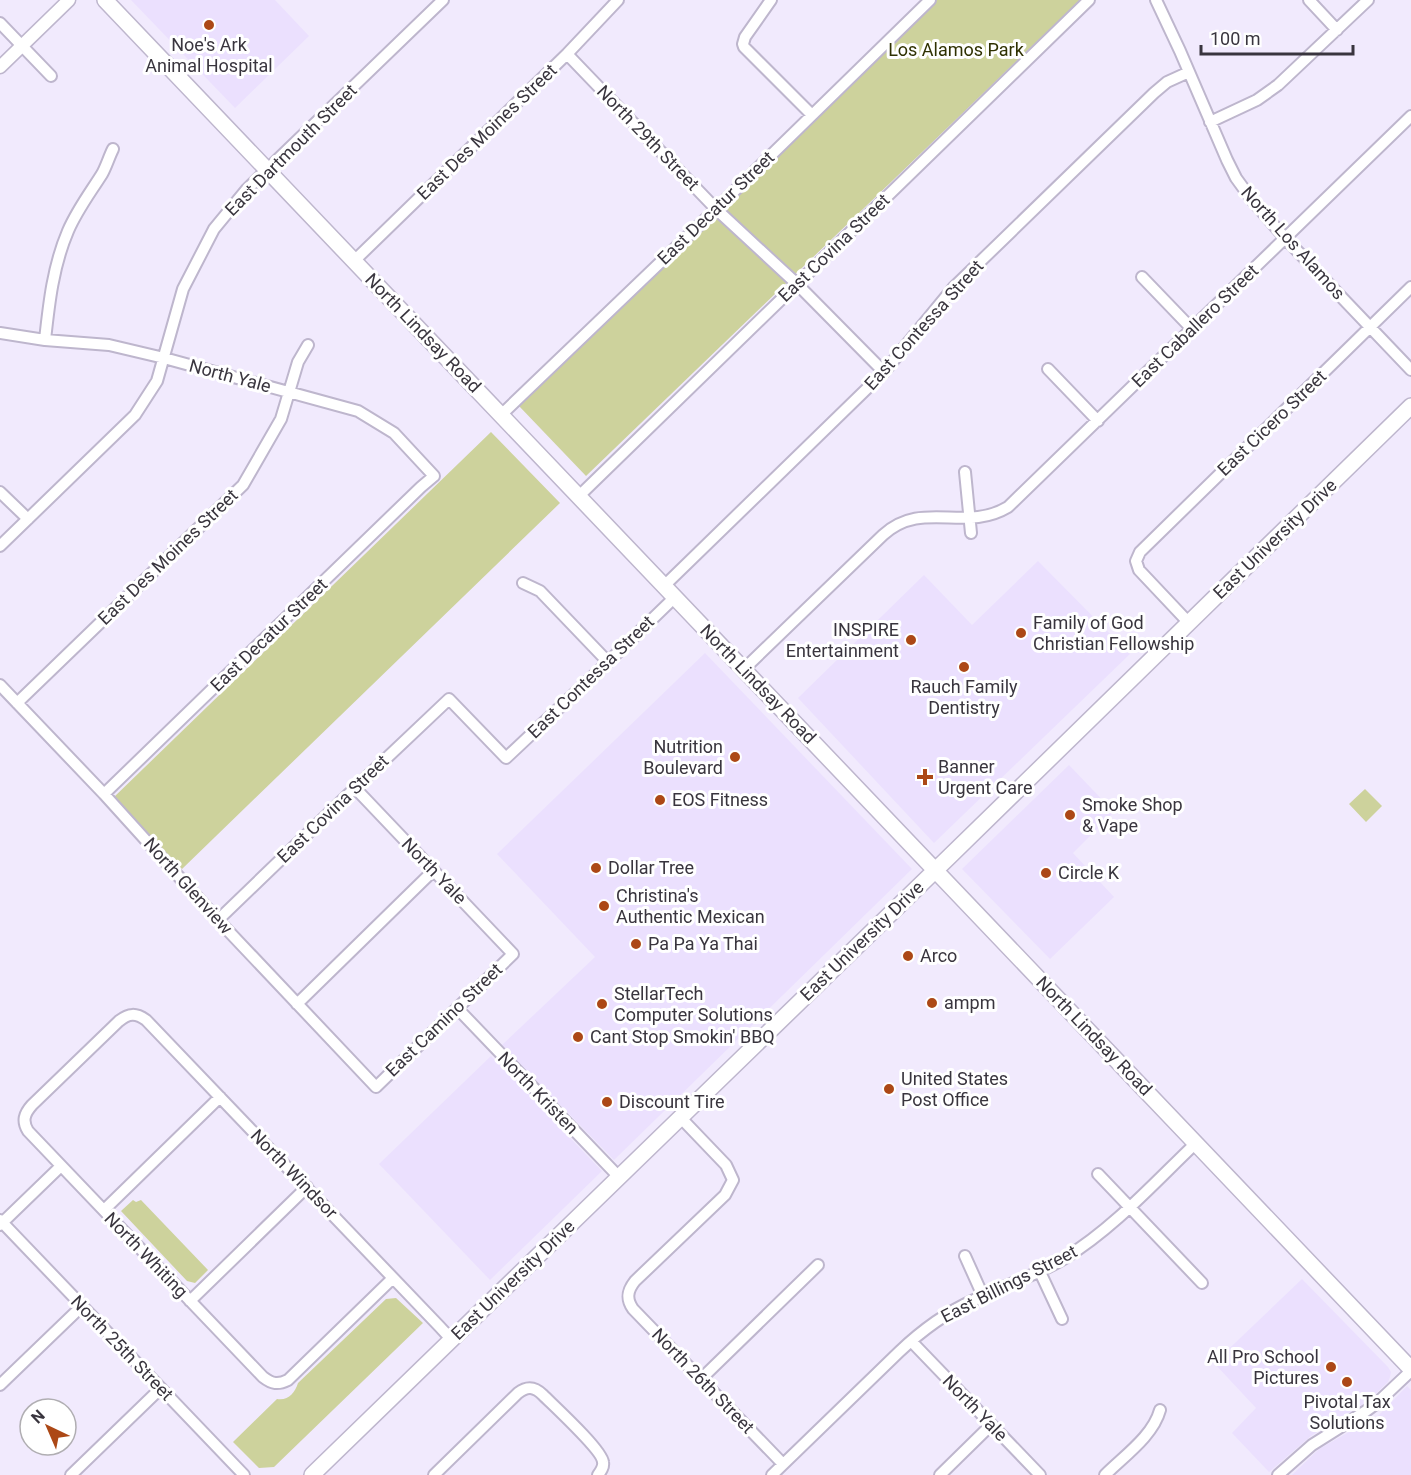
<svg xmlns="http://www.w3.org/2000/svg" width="1411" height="1475" font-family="Roboto,sans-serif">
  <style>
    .built { fill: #ebe0fe }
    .green { fill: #cdd29c }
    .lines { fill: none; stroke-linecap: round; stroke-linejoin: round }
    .minor-casing { stroke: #beb6cd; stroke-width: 14 }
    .tertiary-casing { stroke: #beb6cd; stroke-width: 15 }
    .secondary-casing { stroke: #beb6cd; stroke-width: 18 }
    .minor { stroke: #fff; stroke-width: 10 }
    .tertiary { stroke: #fff; stroke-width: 12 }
    .secondary { stroke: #fff; stroke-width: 15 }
    .poi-dot { fill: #ac4816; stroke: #fff; stroke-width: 2 }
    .labels { text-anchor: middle; stroke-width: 6; stroke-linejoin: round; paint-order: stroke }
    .poi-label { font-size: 18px; fill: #39353e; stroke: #fff; text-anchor: start }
    .park-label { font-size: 18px; fill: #2f3102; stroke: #fff }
    .street-label { font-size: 18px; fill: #39353e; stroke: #fff }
  </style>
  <rect width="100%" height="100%" fill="#f1eafd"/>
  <path class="built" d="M 131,0 L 275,0 L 309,36 L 235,108 Z
    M 1038,561 L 1130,654 L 934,843 L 798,698 L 924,575 L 972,625 Z
    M 705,653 L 912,869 L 614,1160 L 502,1045 L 595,957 L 497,854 Z
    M 1069,765 L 1114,812 L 1073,853 L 1114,897 L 1050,959 L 962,869 Z
    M 491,1056 L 602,1171 L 490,1280 L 379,1164 Z
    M 1302,1279 L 1388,1367 L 1391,1372 L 1390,1377 L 1388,1382 L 1368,1401 L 1359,1408 L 1334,1420 L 1311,1436 L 1269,1472 L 1232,1433 L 1256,1408 L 1214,1363 Z
    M 1407,1386 L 1411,1390 L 1411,1475 L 1292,1475 L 1319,1449 L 1379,1415 Z"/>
  <path class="green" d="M 937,0 L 1080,0 L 586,476 L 519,406 Z
    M 491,432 L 560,503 L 182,869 L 113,798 Z
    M 1365,789 L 1382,806 L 1366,822 L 1349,804 Z
    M 133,1200 L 136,1202 L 141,1200 L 208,1270 L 195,1283 L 187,1281 L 121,1211 Z
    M 396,1298 L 423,1323 L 274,1467 L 259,1468 L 233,1442 L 277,1399 C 288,1401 295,1393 298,1383 L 386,1299 Z"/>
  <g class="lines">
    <defs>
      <path id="minor" d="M 771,0 L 745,37 L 743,44 L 744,47 L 812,115
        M 1156,0 L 1180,51 L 1227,160 L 1236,178 L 1252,200 L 1285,238 L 1411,370
        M 1309,0 L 1337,30
        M 0,23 L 51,76
        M 567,54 L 716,209 L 797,284 L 884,372
        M 1210,122 L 1257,100 L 1278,85 L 1368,0
        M 354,261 L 567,54 L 618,0
        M 1142,277 L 1192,329
        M 0,333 L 45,340 L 109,345 L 164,358 L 358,411 L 394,433 L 434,476 L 421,487 L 104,794
        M 45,340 C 49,303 53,266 68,231 C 77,210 90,193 102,174 C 106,167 109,157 113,149
        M 1048,369 L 1098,421
        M 501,415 L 716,209 L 930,0
        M 965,472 L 971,533
        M 0,492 L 28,519
        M 579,496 L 1089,0
        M 0,546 L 135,415 L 157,381 L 183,289 L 214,229 L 247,189 L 443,0
        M 523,583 L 540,591 L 608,662
        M 664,586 L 884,372 L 954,287 L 1154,93 L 1167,82 L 1189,72
        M 1189,623 L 1139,570 L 1136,561 L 1140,552 L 1411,287
        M 744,669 L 883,535 C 922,499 965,533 1008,507 L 1411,116
        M 0,685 L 104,794 L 218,920 L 376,1087 L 513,954 L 355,788
        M 17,703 L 243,485 L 281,419 L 298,362 L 308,345
        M 218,920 L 355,788 L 449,699 L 506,758 L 608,662 L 675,597
        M 297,1004 L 433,871
        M 457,1008 L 619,1177
        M 680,1117 L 726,1165 L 733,1180 L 725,1195 L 635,1281 C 627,1291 626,1299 633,1309 L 783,1464
        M 1098,1174 L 1202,1283
        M 104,1210 L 220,1097
        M 0,1220 L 244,1475
        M 0,1225 L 61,1166
        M 965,1256 L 983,1296
        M 1040,1272 L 1062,1319
        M 393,1278 L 288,1380 C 278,1385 272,1384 263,1377 L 28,1131 C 22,1121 24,1114 32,1105 L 119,1021 C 129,1013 136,1013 146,1020 L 439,1326 L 452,1340
        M 190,1301 L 307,1187
        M 911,1341 L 1040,1475
        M 701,1379 L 818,1265
        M 0,1385 L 82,1306
        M 71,1475 L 161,1388
        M 434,1475 L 518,1393 C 527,1386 534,1386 543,1395 C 554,1406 602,1450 603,1462 C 604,1467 601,1471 598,1475
        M 772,1475 L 899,1352 C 921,1331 945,1313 974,1300 C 1004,1285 1036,1276 1065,1258 C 1114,1228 1155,1182 1196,1143
        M 940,1475 L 991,1425
        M 1105,1475 C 1124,1456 1153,1436 1160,1410
        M 1278,1475 L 1312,1445 L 1366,1411 L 1377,1403 L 1411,1371"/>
      <path id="tertiary" d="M 0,67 L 69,0"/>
      <path id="secondary" d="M 105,0 L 1411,1369
        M 312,1475 L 950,856 L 1411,406"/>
    </defs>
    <use href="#minor" class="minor-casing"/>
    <use href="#tertiary" class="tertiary-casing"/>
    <use href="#secondary" class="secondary-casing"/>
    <use href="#minor" class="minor"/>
    <use href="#tertiary" class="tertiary"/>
    <use href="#secondary" class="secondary"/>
  </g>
  <g class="poi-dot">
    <circle cx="209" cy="25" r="6"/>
    <circle cx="1021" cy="633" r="6"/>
    <circle cx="911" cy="640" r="6"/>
    <circle cx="964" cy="667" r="6"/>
    <circle cx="735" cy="757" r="6"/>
    <path d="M922 768h6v6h6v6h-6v6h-6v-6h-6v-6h6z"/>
    <circle cx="660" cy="800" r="6"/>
    <circle cx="1070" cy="815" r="6"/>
    <circle cx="596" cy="868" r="6"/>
    <circle cx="1046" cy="873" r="6"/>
    <circle cx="604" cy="906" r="6"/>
    <circle cx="636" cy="944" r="6"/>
    <circle cx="908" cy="956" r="6"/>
    <circle cx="932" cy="1003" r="6"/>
    <circle cx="602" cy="1004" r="6"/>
    <circle cx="578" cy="1037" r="6"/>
    <circle cx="889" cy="1089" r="6"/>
    <circle cx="607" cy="1102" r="6"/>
    <circle cx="1331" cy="1367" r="6"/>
    <circle cx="1347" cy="1382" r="6"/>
  </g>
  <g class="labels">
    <g class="poi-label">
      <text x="209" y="51" text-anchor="middle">Noe's Ark<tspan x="209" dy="21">Animal Hospital</tspan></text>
      <text x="1033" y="629">Family of God<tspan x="1033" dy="21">Christian Fellowship</tspan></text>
      <text x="899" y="636" text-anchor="end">INSPIRE<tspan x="899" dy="21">Entertainment</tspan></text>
      <text x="964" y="693" text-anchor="middle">Rauch Family<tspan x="964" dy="21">Dentistry</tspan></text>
      <text x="723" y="753" text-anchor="end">Nutrition<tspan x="723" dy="21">Boulevard</tspan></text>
      <text x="938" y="773">Banner<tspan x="938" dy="21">Urgent Care</tspan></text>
      <text x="672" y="806">EOS Fitness</text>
      <text x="1082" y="811">Smoke Shop<tspan x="1082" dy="21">&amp; Vape</tspan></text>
      <text x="608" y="874">Dollar Tree</text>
      <text x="1058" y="879">Circle K</text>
      <text x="616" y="902">Christina's<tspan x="616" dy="21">Authentic Mexican</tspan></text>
      <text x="648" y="950">Pa Pa Ya Thai</text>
      <text x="920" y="962">Arco</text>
      <text x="614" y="1000">StellarTech<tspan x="614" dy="21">Computer Solutions</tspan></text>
      <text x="944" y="1009">ampm</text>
      <text x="590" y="1043">Cant Stop Smokin' BBQ</text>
      <text x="901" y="1085">United States<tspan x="901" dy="21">Post Office</tspan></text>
      <text x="619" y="1108">Discount Tire</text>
      <text x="1319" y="1363" text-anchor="end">All Pro School<tspan x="1319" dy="21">Pictures</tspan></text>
      <text x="1347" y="1408" text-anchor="middle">Pivotal Tax<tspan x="1347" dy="21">Solutions</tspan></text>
    </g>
    <g class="park-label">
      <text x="956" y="56">Los Alamos Park</text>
    </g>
    <g class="street-label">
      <text transform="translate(487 132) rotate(-44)" y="6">East Des Moines Street</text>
      <text transform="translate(648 138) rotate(46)" y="6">North 29th Street</text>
      <text transform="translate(291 150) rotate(-45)" y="6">East Dartmouth Street</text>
      <text transform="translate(716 208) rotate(-44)" y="6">East Decatur Street</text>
      <text transform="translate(1293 243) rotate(48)" y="6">North Los Alamos</text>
      <text transform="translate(834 248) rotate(-44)" y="6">East Covina Street</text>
      <text transform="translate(924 325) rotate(-48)" y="6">East Contessa Street</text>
      <text transform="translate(1195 326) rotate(-44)" y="6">East Caballero Street</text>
      <text transform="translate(423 333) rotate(46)" y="6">North Lindsay Road</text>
      <text transform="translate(230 376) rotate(15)" y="6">North Yale</text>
      <text transform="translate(1272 423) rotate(-44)" y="6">East Cicero Street</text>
      <text transform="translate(1275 539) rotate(-44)" y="6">East University Drive</text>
      <text transform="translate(168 557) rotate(-44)" y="6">East Des Moines Street</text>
      <text transform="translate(269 635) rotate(-44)" y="6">East Decatur Street</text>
      <text transform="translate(591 677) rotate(-44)" y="6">East Contessa Street</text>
      <text transform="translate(758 684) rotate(46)" y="6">North Lindsay Road</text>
      <text transform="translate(333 809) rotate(-44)" y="6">East Covina Street</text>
      <text transform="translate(434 871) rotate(46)" y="6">North Yale</text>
      <text transform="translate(188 886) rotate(48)" y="6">North Glenview</text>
      <text transform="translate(862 941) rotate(-44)" y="6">East University Drive</text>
      <text transform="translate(444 1020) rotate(-44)" y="6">East Camino Street</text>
      <text transform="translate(1094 1036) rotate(46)" y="6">North Lindsay Road</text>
      <text transform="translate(538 1093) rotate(46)" y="6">North Kristen</text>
      <text transform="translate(294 1174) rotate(46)" y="6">North Windsor</text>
      <text transform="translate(146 1255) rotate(46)" y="6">North Whiting</text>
      <text transform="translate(513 1280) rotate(-44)" y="6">East University Drive</text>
      <text transform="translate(1009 1284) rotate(-27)" y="6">East Billings Street</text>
      <text transform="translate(122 1348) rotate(46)" y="6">North 25th Street</text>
      <text transform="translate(703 1381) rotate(46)" y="6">North 26th Street</text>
      <text transform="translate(975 1408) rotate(46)" y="6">North Yale</text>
    </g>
  </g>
  <g transform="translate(48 1427) rotate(316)"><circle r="28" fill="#ffffff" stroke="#b0aeb2" stroke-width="1.5"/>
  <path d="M0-4.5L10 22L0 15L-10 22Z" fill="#ac4816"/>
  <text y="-9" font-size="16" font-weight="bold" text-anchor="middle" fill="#39353e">N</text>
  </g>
  <path d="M1201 45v9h152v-9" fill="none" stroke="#39353e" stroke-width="3"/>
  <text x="1210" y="45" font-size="18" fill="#39353e" stroke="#ffffff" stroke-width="4.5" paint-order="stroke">100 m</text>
</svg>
